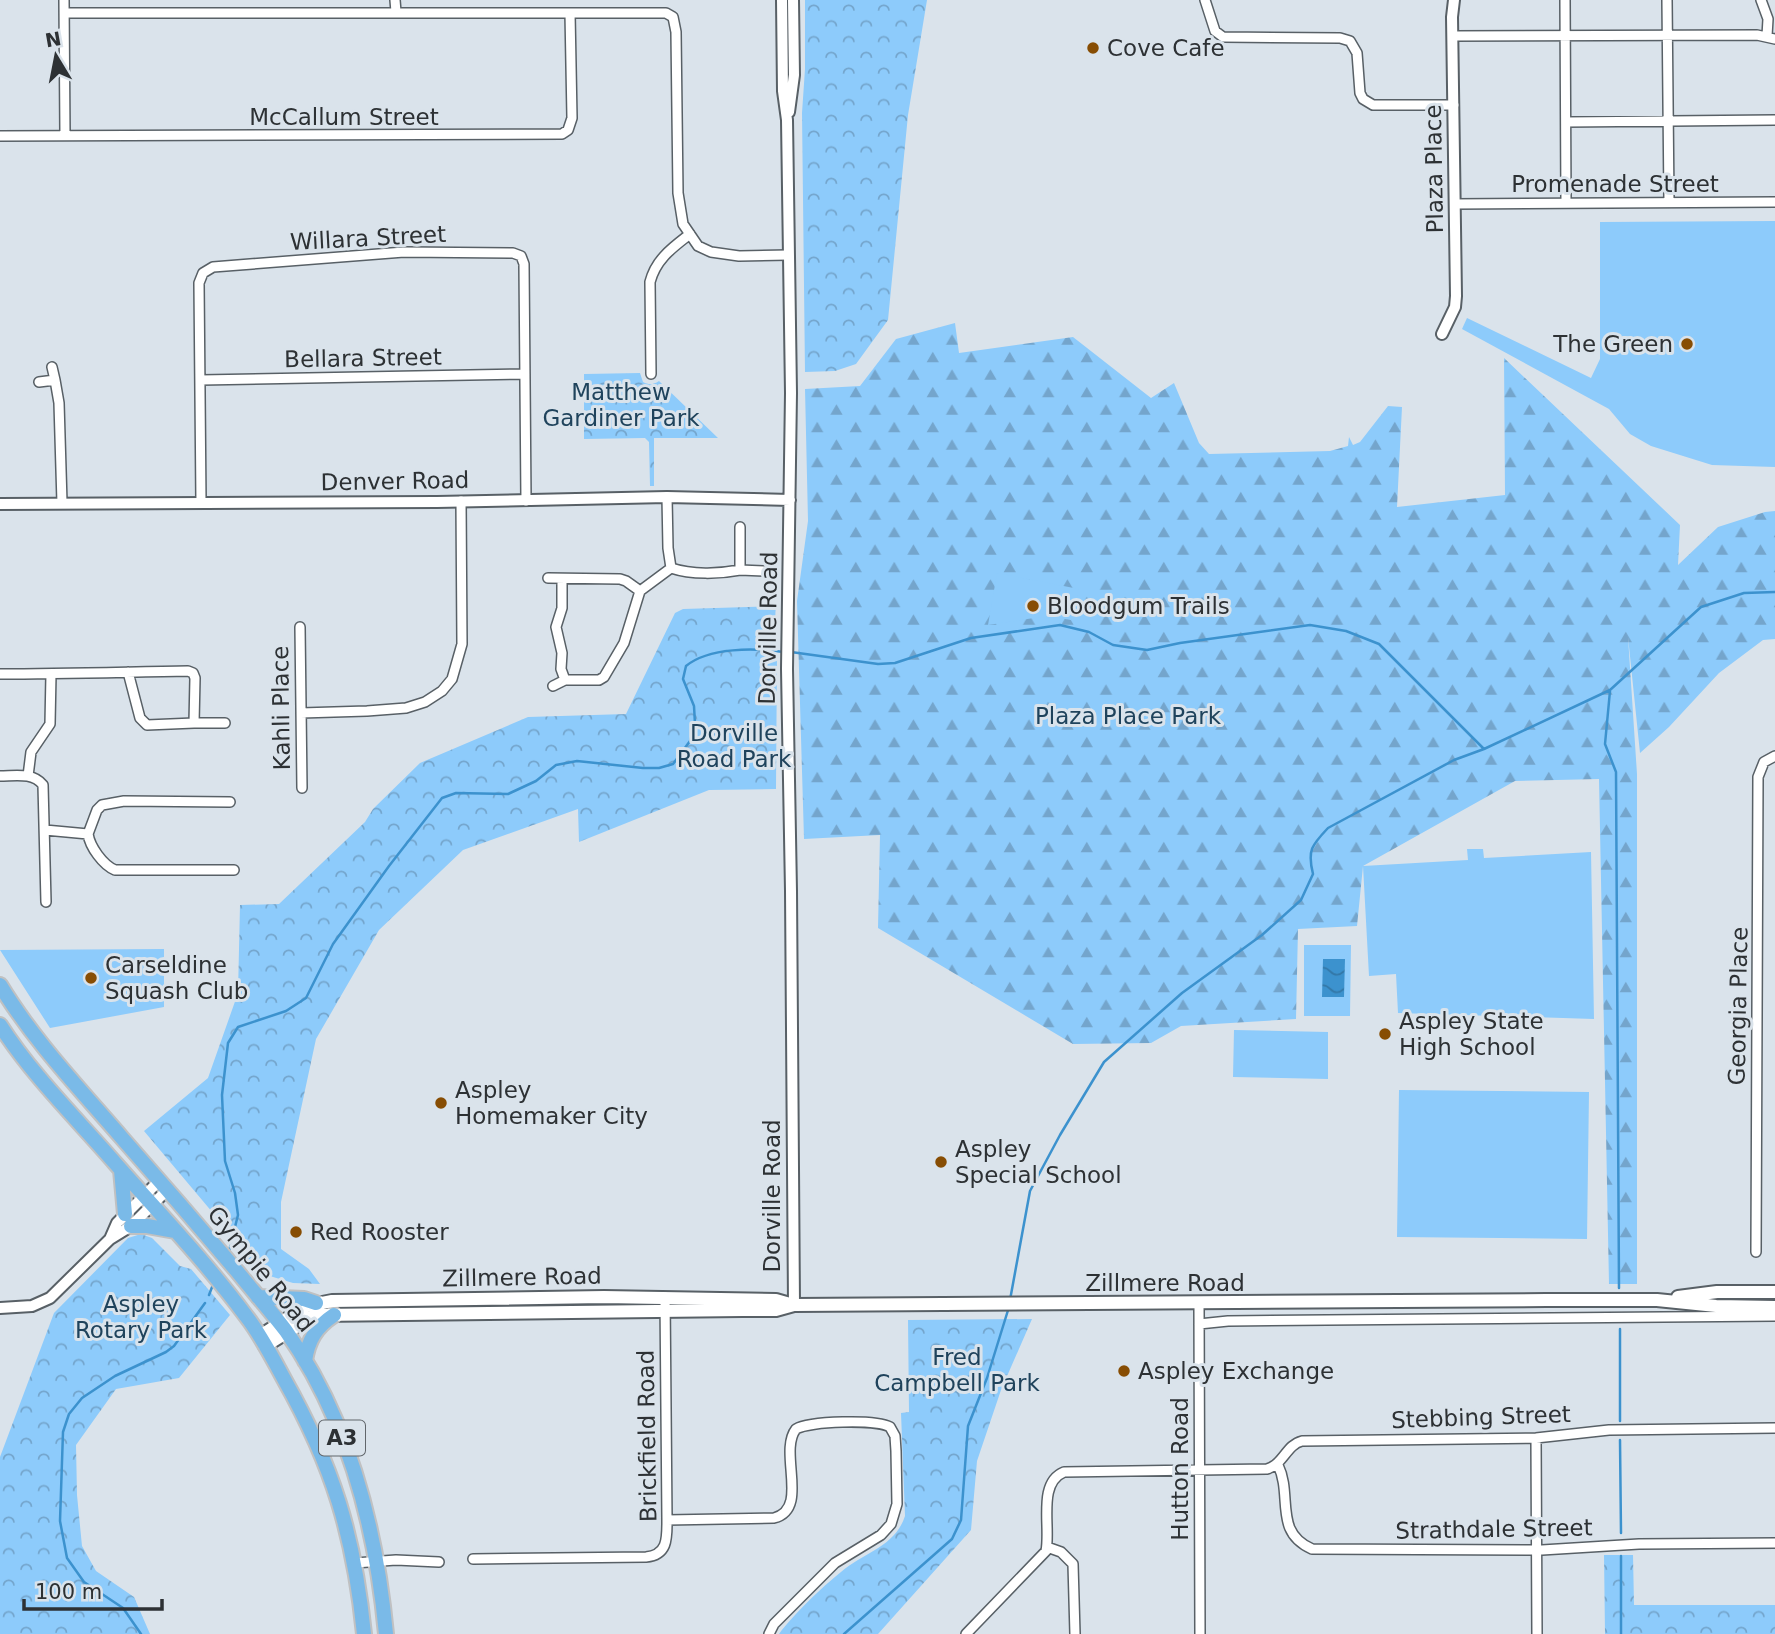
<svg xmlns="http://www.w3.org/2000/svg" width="1775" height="1634" font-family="'DejaVu Sans',sans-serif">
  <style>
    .forest { fill: url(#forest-firs) }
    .park { fill: url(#park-crowns) }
    .garden { fill: #8dcbfb }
    .water { fill: url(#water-waves) }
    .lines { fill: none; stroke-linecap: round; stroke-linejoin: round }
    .stream { stroke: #3c92ce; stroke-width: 2.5 }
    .minor-casing { stroke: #586066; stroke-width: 12 }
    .tertiary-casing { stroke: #586066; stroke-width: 14 }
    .secondary-casing { stroke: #586066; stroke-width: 16 }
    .trunk-casing { stroke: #c0c1c2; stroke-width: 18 }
    .minor { stroke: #fff; stroke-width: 9 }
    .tertiary { stroke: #fff; stroke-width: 10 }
    .secondary { stroke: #fff; stroke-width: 12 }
    .trunk { stroke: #7abae8; stroke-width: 14 }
    .poi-dot { fill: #874d03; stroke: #dae3eb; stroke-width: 2.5 }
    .labels { text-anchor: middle; stroke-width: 6; stroke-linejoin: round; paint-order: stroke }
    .shield { fill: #dae3eb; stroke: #61666b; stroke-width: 2 }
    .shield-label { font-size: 21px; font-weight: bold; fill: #2d3134 }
    .poi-label { font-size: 23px; fill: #2d3134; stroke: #dae3eb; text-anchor: start }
    .street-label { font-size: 23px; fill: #2d3134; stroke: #dae3eb }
    .park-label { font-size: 23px; fill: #1f435c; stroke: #dae3eb }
  </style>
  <defs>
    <pattern id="forest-firs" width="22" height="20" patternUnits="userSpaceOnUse" patternTransform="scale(1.75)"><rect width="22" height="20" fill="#8dcbfb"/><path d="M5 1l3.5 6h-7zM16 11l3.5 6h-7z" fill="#74a5cc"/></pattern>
    <pattern id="park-crowns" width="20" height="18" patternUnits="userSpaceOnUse" patternTransform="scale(1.75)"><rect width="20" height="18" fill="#8dcbfb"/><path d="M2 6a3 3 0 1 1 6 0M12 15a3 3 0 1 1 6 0" fill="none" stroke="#74a5cc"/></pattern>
    <pattern id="water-waves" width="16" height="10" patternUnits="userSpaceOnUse" patternTransform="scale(1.75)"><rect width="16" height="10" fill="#3c92ce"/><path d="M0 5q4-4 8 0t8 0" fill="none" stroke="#3378a8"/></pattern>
  </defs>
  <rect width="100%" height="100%" fill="#dae3eb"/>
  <path class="forest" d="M 955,323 L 959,353 L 1073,337 L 1151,398 L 1174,383 L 1199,443 L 1209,454 L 1330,451 L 1348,446 L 1349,437 L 1353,445 L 1360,442 L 1388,406 L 1402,407 L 1397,507 L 1505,495 L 1504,358 L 1680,525 L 1678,565 L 1718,527 L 1765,512 L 1775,511 L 1775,639 L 1763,640 L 1719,673 L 1669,727 L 1640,753 L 1628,637 L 1637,774 L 1637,1284 L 1609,1284 L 1599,779 L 1515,781 L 1363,866 L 1357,926 L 1298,929 L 1296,1019 L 1181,1026 L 1151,1043 L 1073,1044 L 878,928 L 880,835 L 804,839 L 797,601 L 808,521 L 805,389 L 860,386 L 896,339 Z"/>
  <path class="park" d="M 805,0 L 927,0 L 908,115 L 888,320 L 856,364 L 835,371 L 805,372 L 802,113 L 805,69 Z
    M 640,373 L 643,382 C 649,385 653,385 659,381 L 718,438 L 654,438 L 654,486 L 650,486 L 649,442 L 645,438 L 584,439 L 584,374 Z
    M 776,606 C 774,622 777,635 777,651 L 776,789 L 709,790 L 579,842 L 578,809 L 463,850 L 379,930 L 316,1039 L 281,1202 L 281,1249 L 309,1269 L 320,1284 L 293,1283 L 253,1271 L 234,1238 L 144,1131 L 208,1078 L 238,993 L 240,905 L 279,904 L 365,822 L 373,809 L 420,763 L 528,717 L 626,714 L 675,613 L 683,609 Z
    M 141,1234 L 152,1238 L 180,1266 L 191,1269 L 230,1315 L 179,1378 L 116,1389 L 76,1445 L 77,1495 L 82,1546 L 96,1571 L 134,1597 L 150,1634 L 0,1634 L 0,1457 L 54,1313 L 128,1238 Z
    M 1032,1319 L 1001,1390 L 977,1461 L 971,1530 L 878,1634 L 779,1634 C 793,1615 822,1587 841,1572 C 864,1552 895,1547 905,1516 L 901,1413 L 909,1412 L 908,1320 Z
    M 1604,1555 L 1633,1555 L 1634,1605 L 1775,1605 L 1775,1634 L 1605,1634 Z"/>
  <path class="garden" d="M 1775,221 L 1775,467 L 1712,465 L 1651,446 L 1630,434 L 1609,409 L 1462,329 L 1467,318 L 1591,378 L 1600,359 L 1600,222 Z
    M 997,573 L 1079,589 L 1071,620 L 1047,616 L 988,625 Z
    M 1467,849 L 1483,849 L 1484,858 L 1591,852 L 1594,1019 L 1398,1013 L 1396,974 L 1369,976 L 1363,866 L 1468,860 Z
    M 1304,945 L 1351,945 L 1350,1016 L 1304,1016 Z
    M 164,949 L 164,1007 L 50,1028 L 0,950 Z
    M 1234,1030 L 1328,1032 L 1328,1079 L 1233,1077 Z
    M 1399,1090 L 1589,1092 L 1587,1239 L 1397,1237 Z"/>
  <path class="water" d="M 1323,959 L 1345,959 L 1344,997 L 1322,997 Z"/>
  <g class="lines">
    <path class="stream" d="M 791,652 L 878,664 L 895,663 L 971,638 L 1060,625 L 1089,632 L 1113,645 L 1147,650 L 1180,643 L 1310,625 L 1346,631 L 1379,644 L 1484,749
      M 1610,691 L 1605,744 L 1616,772 L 1619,1288
      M 229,1251 L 238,1215 L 235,1193 L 225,1161 L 222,1095 L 228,1043 L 238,1027 L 286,1011 L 306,998 L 333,944 L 389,866 L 442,798 L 456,793 L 508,794 L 536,781 L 556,765 L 577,761 L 643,768 L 659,768 L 673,764 L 690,741 L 695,724 L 694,706 L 683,679 L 686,666 C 709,647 755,648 784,652
      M 209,1295 L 214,1282
      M 1010,1300 L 1030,1191 L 1060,1135 L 1104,1062 L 1182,993 L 1262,935 L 1301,900 L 1313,874 C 1307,850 1312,845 1328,828 L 1454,760 L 1484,749 L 1610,690 L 1701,607 L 1744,593 L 1775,592
      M 1620,1329 L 1620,1421
      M 1620,1440 L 1621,1533
      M 1621,1556 L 1621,1634
      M 141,1634 L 123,1608 L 84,1582 L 67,1558 L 60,1521 L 63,1432 L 69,1414 L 82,1398 L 115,1376 L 166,1352 L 174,1346 L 205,1303
      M 844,1634 L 952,1539 L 961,1520 L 968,1426 L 987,1378 L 1009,1307"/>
    <defs>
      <path id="minor" d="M 64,0 L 65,135
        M 395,0 L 396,12
        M 1205,0 L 1215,31 L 1223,37 L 1340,38 L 1350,41 L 1357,53 L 1360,93 L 1363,99 L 1373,105 L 1454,105
        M 1565,0 L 1566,203
        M 1667,0 L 1669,202
        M 1761,0 L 1768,19 L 1767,36
        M 65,13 L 666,13 L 673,17 L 676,32 L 678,193 L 683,224 L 698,246 L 711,252 L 739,256 L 788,255
        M 1453,36 L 1757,35 L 1775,39
        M 1566,122 L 1775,120
        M 0,136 L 562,134 L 568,130 L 572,118 L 570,13
        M 1455,204 L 1775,202
        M 651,374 L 650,282 C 656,259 672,248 690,234
        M 55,380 L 59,403 L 62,503
        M 201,380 L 525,374
        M 39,382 L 55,380 L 52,367
        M 201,503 L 199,283 L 203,273 L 213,267 L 404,252 L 513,253 L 521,256 L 524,264 L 526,501
        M 671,568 C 692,575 719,574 740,570 L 740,527
        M 740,570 L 764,571
        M 548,578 L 620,579 L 626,581 L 640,591
        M 562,579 L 562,608 L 556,627 L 562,653 L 561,669 L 565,680 L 599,680 L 604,677 L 624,643 L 640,591 L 671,568 L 668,548 L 667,497
        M 300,627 L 302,788
        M 0,674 C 63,674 126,672 188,671 L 193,673 L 195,678 L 194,723 L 147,725 L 140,718 L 128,672
        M 553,686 L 565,680
        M 301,713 L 367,711 L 406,708 L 425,702 L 442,691 L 452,679 L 462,644 L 461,501
        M 194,723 L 225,723
        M 0,776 C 15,776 33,772 43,785 L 46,902
        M 28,776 L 31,752 L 50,724 L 51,674
        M 230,802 L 124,801 L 102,805 L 97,810 L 88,834 C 90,847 103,865 115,870 L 234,870
        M 45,830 L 88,834
        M 1756,1252 L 1758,777 L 1764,762 L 1775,756
        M 1199,1304 L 1200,1634
        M 1199,1324 L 1228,1321 L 1775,1316
        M 1536,1438 L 1537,1634
        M 1278,1465 C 1293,1496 1273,1532 1312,1549 L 1542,1550 L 1639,1544 L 1775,1543
        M 667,1520 L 774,1518 C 810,1509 778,1452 796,1429 C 809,1421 876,1419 890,1427 L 895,1436 L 896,1451 L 897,1504 L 891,1524 L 881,1535 L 835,1563 L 774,1624 L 769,1634
        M 1047,1547 L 1061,1552 L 1073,1564 L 1075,1634
        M 473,1559 L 646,1557 C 668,1555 667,1538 667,1520 L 665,1297
        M 355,1563 L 396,1560 L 439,1562
        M 966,1634 L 1046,1551 C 1051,1527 1037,1483 1064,1472 L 1267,1469 C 1284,1464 1286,1445 1302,1441 L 1536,1438 L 1609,1430 L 1775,1428"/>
      <path id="tertiary" d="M 782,0 L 783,91 L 787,120 L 791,393 L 787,669 L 791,891 L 794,1305
        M 789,112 L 794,75 L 793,0
        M 1442,334 L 1455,307 L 1456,296 L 1452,17 L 1454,0
        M 0,504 L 437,502 L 667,497 L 790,500
        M 110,1239 L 117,1223 L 159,1181
        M 0,1308 L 32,1306 L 50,1298 L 110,1239 L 131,1226 L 167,1190"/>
      <path id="secondary" d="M 1678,1297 L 1717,1292 L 1775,1292
        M 260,1336 L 307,1306 L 332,1301 L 604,1297 L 776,1300 L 790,1304
        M 265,1346 L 310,1318 L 319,1315 L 742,1310 L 776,1310 L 794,1305 L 1546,1300 L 1657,1300 L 1716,1306 L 1775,1307"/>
      <path id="trunk" d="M 0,985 C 34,1041 79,1088 122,1138 C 160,1181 198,1225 236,1270 C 252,1290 270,1310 286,1331 C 349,1420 376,1527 386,1634
        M 0,1025 C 32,1075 76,1118 115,1163 C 159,1213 206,1262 246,1316 C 261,1335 272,1357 284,1379 C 333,1466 354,1535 364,1634
        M 121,1170 L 125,1214
        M 131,1226 L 147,1226 L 175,1231
        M 258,1297 L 304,1299 L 316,1303
        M 305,1361 C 308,1340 316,1327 334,1315"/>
    </defs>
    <use href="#minor" class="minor-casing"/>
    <use href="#tertiary" class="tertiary-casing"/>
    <use href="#secondary" class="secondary-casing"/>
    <use href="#trunk" class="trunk-casing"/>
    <use href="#minor" class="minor"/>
    <use href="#tertiary" class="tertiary"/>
    <use href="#secondary" class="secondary"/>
    <use href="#trunk" class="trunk"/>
  </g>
  <g class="poi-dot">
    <circle cx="1093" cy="48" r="7"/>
    <circle cx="1687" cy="344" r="7"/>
    <circle cx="1033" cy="606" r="7"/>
    <circle cx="91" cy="978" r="7"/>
    <circle cx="1385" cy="1034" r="7"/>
    <circle cx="441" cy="1103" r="7"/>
    <circle cx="941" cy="1162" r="7"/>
    <circle cx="296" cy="1232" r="7"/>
    <circle cx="1124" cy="1371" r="7"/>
  </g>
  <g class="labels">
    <rect class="shield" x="319" y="1420.5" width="46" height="35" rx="5"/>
    <g class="shield-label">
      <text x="342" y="1445">A3</text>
    </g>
    <g class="poi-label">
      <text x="1107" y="56">Cove Cafe</text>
      <text x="1673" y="352" text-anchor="end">The Green</text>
      <text x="1047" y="614">Bloodgum Trails</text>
      <text x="105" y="973">Carseldine<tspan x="105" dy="26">Squash Club</tspan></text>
      <text x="1399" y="1029">Aspley State<tspan x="1399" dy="26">High School</tspan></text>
      <text x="455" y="1098">Aspley<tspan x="455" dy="26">Homemaker City</tspan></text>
      <text x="955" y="1157">Aspley<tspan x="955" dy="26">Special School</tspan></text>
      <text x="310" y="1240">Red Rooster</text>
      <text x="1138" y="1379">Aspley Exchange</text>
    </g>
    <g class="street-label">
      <text x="344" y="125">McCallum Street</text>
      <text transform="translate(1434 169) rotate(-91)" y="8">Plaza Place</text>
      <text x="1615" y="192">Promenade Street</text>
      <text transform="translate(368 238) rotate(-3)" y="8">Willara Street</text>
      <text transform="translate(363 358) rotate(-1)" y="8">Bellara Street</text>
      <text transform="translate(395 481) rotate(-1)" y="8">Denver Road</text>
      <text transform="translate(768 628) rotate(-89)" y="8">Dorville Road</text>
      <text transform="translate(281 708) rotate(-91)" y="8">Kahli Place</text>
      <text transform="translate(1738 1006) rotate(-89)" y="8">Georgia Place</text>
      <text transform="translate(772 1196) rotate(-90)" y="8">Dorville Road</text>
      <text transform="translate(261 1269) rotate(51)" y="8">Gympie Road</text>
      <text transform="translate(522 1277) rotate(-1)" y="8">Zillmere Road</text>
      <text x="1165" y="1291">Zillmere Road</text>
      <text transform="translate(1481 1417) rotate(-2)" y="8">Stebbing Street</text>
      <text transform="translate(647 1436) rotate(-91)" y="8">Brickfield Road</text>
      <text transform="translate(1180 1469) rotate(-90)" y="8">Hutton Road</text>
      <text transform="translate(1494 1529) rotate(-1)" y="8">Strathdale Street</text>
    </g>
    <g class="park-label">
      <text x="621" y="400">Matthew<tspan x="621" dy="26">Gardiner Park</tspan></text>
      <text x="1128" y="724">Plaza Place Park</text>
      <text x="734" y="741">Dorville<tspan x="734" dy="26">Road Park</tspan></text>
      <text x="141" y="1312">Aspley<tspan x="141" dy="26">Rotary Park</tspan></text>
      <text x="957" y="1365">Fred<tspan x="957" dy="26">Campbell Park</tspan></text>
    </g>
  </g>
  <g transform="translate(56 56) rotate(350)" stroke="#dae3eb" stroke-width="5" paint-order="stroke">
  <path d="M0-5L12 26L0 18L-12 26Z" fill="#2d3134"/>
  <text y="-10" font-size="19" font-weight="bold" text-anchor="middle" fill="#2d3134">N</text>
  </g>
  <path d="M24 1599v10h138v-10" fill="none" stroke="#2d3134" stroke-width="3.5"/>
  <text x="35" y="1599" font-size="21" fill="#2d3134" stroke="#dae3eb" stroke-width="5" paint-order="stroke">100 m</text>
</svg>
